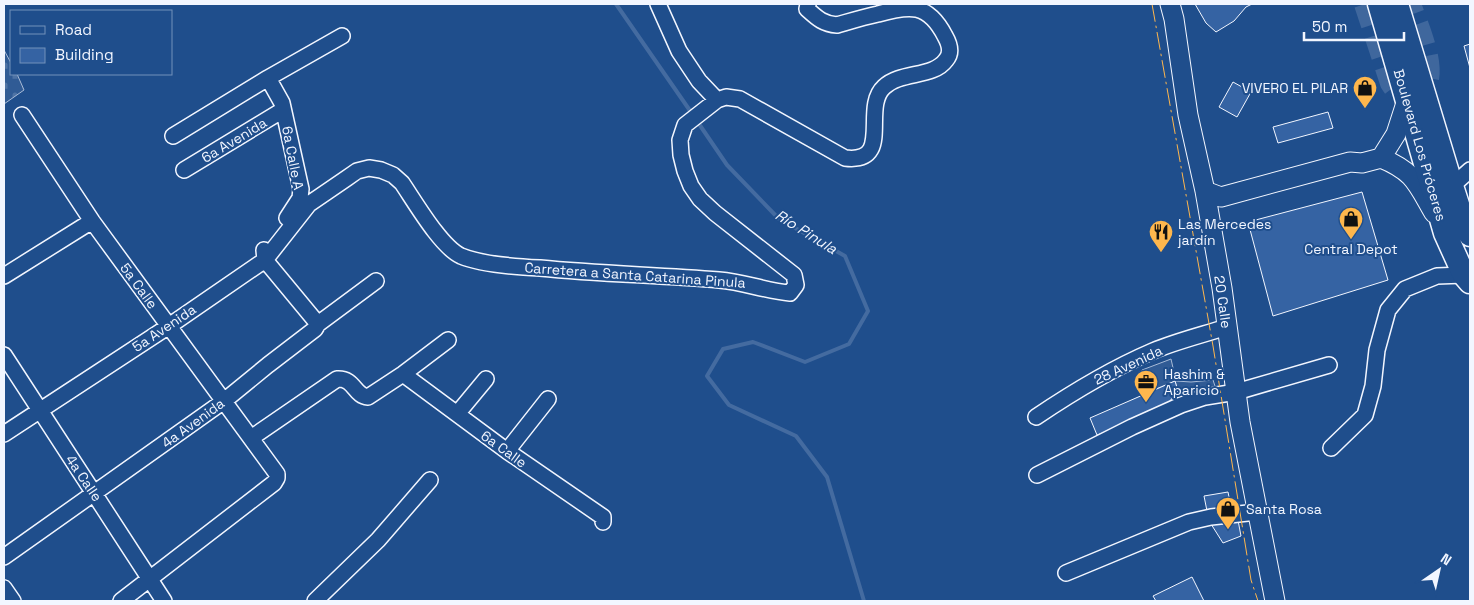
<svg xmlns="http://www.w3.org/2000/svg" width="1474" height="605" font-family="'Space Grotesk',sans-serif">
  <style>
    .built { fill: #305b95; stroke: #a8bbd7 }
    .cemetery { fill: url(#cemetery-stones); stroke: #a8bbd7 }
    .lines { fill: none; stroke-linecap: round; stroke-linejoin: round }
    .stream { stroke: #446ba0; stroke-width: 4 }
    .building { fill: #3563a3; stroke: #f2f6ff }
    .highway-tunnel { stroke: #3f679d; stroke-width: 22; stroke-dasharray: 22 11; stroke-linecap: butt }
    .minor-casing { stroke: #f2f6ff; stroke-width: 18 }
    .major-casing { stroke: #f2f6ff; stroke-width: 21 }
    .highway-casing { stroke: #f2f6ff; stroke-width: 25 }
    .minor { stroke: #1f4e8c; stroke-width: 15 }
    .major { stroke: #1f4e8c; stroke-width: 19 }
    .highway { stroke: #1f4e8c; stroke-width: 22 }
    .power { stroke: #ffb74d; stroke-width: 1; stroke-dasharray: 18 4 2.5 4; stroke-linecap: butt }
    .labels { text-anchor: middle; stroke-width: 4; stroke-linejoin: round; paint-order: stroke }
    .poi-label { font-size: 14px; fill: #f2f6ff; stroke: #1f4e8c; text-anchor: start }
    .street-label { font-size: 14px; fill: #f2f6ff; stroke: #1f4e8c }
    .water-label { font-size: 15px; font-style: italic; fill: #f2f6ff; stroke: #1f4e8c }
  </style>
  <defs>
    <pattern id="cemetery-stones" width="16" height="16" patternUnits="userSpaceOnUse" patternTransform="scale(1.25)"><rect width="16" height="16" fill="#305b95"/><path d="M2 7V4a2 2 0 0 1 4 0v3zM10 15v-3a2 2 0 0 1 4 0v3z" fill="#4e73a5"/></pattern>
  </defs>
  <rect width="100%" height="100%" fill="#1f4e8c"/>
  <path class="built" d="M 1171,359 L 1176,381 L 1191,382 L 1213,380 L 1217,392 L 1178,391 L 1175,381 L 1144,394 L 1142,370 Z"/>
  <path class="cemetery" d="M 4,50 L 11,63 L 11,74 L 17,74 L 24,90 L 4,104 Z"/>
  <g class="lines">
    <path class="stream" d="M 616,4 L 693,115
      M 697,121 L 727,165 L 779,219 L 845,256 L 868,311 L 849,344 L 805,362 L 753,342 L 723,349 L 707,376 L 729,405 L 796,436 L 827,477 L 864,601"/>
  </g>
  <path class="building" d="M 1195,4 L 1252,4 L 1246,7 L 1234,21 L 1216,32 L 1206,23 Z
    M 1470,44 L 1470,68 L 1464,46 Z
    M 1233,82 L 1251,92 L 1237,117 L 1219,107 Z
    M 1328,112 L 1333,128 L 1278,143 L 1273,127 Z
    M 1362,192 L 1388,280 L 1273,316 L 1248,222 Z
    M 1175,381 L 1178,391 L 1161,412 L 1097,435 L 1090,418 Z
    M 1228,492 L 1232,512 L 1208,516 L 1204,496 Z
    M 1237,515 L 1241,536 L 1223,543 L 1211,524 Z
    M 1192,577 L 1204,601 L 1156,601 L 1153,596 Z"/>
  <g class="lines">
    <path class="highway-tunnel" d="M 1365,4 L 1391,83 C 1396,91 1401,96 1410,93 C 1415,91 1423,89 1426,84 C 1436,66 1416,22 1410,4"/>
    <defs>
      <path id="minor" d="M 658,4 L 679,51 L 699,81 L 717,100
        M 268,78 L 282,103 L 301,189 L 300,198 L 287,218
        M 22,115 L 92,221 L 277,474 L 277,478 L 274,483 L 121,601
        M 173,136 L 268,78 L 342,36
        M 184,170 L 283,110
        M 1452,186 L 1470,170
        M 264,250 L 265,260 L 318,324
        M 4,276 L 92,221
        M 4,355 L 164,601
        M 403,374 L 507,451 L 603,517 L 603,522
        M 457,414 L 486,379
        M 1036,417 C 1073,392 1111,369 1153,351 C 1177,341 1202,335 1227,327
        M 4,434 L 169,326 L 265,260 L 309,204 L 347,178 L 357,171 L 369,168 L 381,170 L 393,175 L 402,183 C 415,202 441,247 461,256 C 480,264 519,267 540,268 C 600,274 660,275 719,280 C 744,282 766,291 790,293 L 796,285 L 794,275 L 715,213 L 700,199 L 691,186 L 685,171 L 681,155 L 680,140 L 685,125 L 717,100 L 726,97 L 740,99 L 845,158 C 894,164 861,108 884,87 C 901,71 933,78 946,60 C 953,52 949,43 945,36 C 928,3 910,5 878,14 C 864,17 851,21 837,25 C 823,24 817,18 807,9 L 808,4
        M 251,438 L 337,379 C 355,378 354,396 368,397 L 403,374 L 448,340
        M 1331,448 L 1365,415 L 1373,386 L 1377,350 L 1388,310 L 1405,289 L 1437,276 L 1464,275
        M 507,451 L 548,399
        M 1037,475 L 1132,427 L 1181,405 L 1205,397 L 1236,392 L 1329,365
        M 4,557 L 224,401 L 268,365 L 315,329 L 318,324 L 376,281
        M 1066,573 L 1189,522 L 1211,517 L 1257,512
        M 4,588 L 13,601
        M 315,601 L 378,540 L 430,480"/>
      <path id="major" d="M 1170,4 L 1174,19 L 1188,115 L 1205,191 L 1222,288 L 1240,422 L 1275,601
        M 1381,158 C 1415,172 1417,184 1434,213
        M 1205,191 L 1221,197 L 1350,162 L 1362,163 L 1381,158 L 1396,134 L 1407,100"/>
      <path id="highway" d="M 1379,4 L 1445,233 L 1464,275 L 1470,282
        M 1397,4 L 1452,186 L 1463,220 L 1470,235"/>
    </defs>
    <use href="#minor" class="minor-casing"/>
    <use href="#major" class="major-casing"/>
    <use href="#highway" class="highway-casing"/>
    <use href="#minor" class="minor"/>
    <use href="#major" class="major"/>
    <use href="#highway" class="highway"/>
    <path class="power" d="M 1152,4 L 1213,346 L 1251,580 L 1258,601"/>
  </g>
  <defs>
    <symbol id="shop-pin" viewBox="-11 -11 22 30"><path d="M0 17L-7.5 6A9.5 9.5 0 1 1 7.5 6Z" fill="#ffb74d" stroke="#1f4e8c"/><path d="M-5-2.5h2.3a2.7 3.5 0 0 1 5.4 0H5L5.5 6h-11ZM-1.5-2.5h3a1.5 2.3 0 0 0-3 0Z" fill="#111"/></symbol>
    <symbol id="restaurant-pin" viewBox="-11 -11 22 30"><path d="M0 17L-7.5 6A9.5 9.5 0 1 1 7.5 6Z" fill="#ffb74d" stroke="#1f4e8c"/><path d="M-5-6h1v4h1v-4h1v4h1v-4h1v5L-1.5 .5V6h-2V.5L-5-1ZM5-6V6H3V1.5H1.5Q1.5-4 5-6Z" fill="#111"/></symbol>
    <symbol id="office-pin" viewBox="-11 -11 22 30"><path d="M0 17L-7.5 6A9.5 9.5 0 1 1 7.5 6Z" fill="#ffb74d" stroke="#1f4e8c"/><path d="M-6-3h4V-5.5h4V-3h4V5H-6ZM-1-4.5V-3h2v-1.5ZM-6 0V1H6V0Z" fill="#111"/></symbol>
  </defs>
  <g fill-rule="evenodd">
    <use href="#shop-pin" x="1351" y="74" width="28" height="38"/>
    <use href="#shop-pin" x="1337" y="205" width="28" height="38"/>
    <use href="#restaurant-pin" x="1147" y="218" width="28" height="38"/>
    <use href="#office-pin" x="1132" y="368" width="28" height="38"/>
    <use href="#shop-pin" x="1214" y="495" width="28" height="38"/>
  </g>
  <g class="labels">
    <g class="poi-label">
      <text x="1348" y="93" text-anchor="end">VIVERO EL PILAR</text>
      <text x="1178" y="229">Las Mercedes<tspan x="1178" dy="16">jardín</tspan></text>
      <text x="1351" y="254" text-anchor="middle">Central Depot</text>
      <text x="1164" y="379">Hashim &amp;<tspan x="1164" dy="16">Aparicio</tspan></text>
      <text x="1246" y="514">Santa Rosa</text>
    </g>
    <g class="street-label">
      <text transform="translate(234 140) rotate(-31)" y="5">6a Avenida</text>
      <text transform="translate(1420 145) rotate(74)" y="5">Boulevard Los Próceres</text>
      <text transform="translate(293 158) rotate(79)" y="5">6a Calle A</text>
      <text transform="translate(635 275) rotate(4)" y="5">Carretera a Santa Catarina Pinula</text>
      <text transform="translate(139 286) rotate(54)" y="5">5a Calle</text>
      <text transform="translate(1223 302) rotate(82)" y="5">20 Calle</text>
      <text transform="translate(164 328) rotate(-34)" y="5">5a Avenida</text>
      <text transform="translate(1128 365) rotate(-25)" y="5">28 Avenida</text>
      <text transform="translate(193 423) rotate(-36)" y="5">4a Avenida</text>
      <text transform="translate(504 449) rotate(36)" y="5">6a Calle</text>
      <text transform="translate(84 478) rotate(56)" y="5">4a Calle</text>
    </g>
    <g class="water-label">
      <text transform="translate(806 232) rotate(32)" y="5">Río Pinula</text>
    </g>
  </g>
  <rect width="1474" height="605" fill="none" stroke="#f2f6ff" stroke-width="10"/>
  <rect x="10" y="10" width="162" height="65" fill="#1f4e8c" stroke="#7391ba"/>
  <rect x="20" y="26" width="25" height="8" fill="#1f4e8c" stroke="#7391ba"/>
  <text x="55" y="35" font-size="15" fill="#f2f6ff">Road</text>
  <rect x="20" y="48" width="25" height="15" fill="#3563a3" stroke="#7391ba"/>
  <text x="55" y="60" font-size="15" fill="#f2f6ff">Building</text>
  <g transform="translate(1439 570) rotate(34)" stroke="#1f4e8c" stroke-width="4" paint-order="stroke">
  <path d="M0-4L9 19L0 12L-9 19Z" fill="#f2f6ff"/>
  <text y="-8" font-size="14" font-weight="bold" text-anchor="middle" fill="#f2f6ff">N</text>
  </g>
  <path d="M1304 32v8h100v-8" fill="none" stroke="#f2f6ff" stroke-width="2.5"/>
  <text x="1312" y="32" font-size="15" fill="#f2f6ff" stroke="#1f4e8c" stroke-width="4" paint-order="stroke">50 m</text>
</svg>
